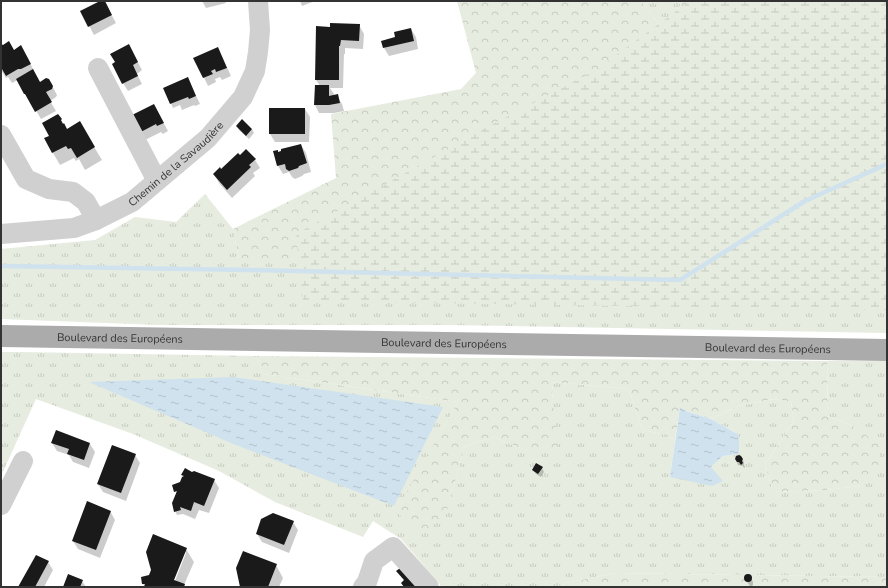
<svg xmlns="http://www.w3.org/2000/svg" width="888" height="588" font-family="'Nunito Sans',sans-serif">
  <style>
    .grass { fill: url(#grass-tufts) }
    .forest { fill: url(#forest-crowns) }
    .wetland { fill: url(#wetland-marsh) }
    .water { fill: url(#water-ripples) }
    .shadow { fill: #0003; fill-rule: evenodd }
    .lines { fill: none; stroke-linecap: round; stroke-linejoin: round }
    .stream { stroke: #cfe2ee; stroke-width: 4.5 }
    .building { fill: #1a1a1a }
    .minor { stroke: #d0d0d0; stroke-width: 20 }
    .major { stroke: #ababab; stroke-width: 22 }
    .labels { text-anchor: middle; stroke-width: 4; stroke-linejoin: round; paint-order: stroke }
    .street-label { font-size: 11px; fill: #333; stroke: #fff }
  </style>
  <defs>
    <pattern id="grass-tufts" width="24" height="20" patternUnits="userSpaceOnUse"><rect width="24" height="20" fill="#e6ecdf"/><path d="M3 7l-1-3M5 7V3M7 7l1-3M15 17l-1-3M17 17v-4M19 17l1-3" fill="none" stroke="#c6cbc0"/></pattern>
    <pattern id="forest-crowns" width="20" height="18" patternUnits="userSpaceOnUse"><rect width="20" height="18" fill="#e6ecdf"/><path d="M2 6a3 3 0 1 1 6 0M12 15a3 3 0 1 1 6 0" fill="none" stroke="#c6cbc0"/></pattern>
    <pattern id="wetland-marsh" width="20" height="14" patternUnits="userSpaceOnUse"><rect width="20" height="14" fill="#e6ecdf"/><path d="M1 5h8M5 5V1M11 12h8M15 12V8" fill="none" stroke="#c6cbc0"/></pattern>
    <pattern id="water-ripples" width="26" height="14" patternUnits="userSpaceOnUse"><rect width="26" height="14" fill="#cfe2ee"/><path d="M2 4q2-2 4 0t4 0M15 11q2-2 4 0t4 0" fill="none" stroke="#b2c2cd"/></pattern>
  </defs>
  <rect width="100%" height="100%" fill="#fff"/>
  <path class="grass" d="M 641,1 L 682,1 L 667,34 Z
    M 205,194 L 233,229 L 239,259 L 887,207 L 887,333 L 450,325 L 160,325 L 1,319 L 1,249 L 95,240 L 135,217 L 176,222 Z
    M 1,352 L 20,352 L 256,356 L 263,374 L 458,402 L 397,511 L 446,513 L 465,446 L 493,437 L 531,452 L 553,403 L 552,382 L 629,389 L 642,430 L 662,434 L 675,440 L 670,477 L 711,467 L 723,456 L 739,454 L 739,435 L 711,419 L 738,406 L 773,399 L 791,402 L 794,421 L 765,464 L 773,492 L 825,490 L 861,486 L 857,428 L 828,416 L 827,361 L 887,361 L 887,577 L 615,573 L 566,583 L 556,587 L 442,587 L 401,539 L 373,521 L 363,537 L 275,502 L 219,471 L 133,434 L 36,399 L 1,476 Z"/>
  <path class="forest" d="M 457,1 L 641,1 L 667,34 L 682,1 L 882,1 L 332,266 L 239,259 L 233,229 L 336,178 L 331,114 L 461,89 L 476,73 Z
    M 256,356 L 827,361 L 828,416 L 857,428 L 880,446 L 880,468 L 861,486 L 825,490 L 773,492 L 765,464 L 794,421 L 791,402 L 773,399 L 738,406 L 711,419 L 686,411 L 680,407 L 675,440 L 662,434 L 642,430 L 629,389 L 552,382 L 553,403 L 558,448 L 531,452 L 493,437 L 465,446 L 446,514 L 419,536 L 396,511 L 458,402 L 263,374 Z
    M 615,573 L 887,577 L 887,587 L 556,587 L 566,583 Z"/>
  <path class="wetland" d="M 690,1 L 887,1 L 887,310 L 303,301 L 296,234 L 495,123 L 596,70 Z"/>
  <path class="water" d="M 233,377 L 443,407 L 394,506 L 231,443 L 89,382 Z
    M 680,407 L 686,411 L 711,419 L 739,435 L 739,454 L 723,456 L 711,467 L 723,481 L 712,486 L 670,477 Z"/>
  <path class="shadow" d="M 102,1 L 104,1 L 116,23 L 94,35 L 82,12 Z
    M 202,1 L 225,1 L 226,3 L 206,8 Z
    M 300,1 L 315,1 L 302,6 Z
    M 359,25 L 364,34 L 363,49 L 345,48 L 345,54 L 344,54 L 343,88 L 330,88 L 334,94 L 334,96 L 337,96 L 342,104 L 344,111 L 334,113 L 319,113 L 315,105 L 320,86 L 316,80 L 331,28 Z
    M 411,29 L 416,37 L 418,49 L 389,56 L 384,48 L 396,38 Z
    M 1,45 L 13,51 L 26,55 L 40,83 L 49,80 L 57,95 L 56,97 L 50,101 L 56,111 L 41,119 L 18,80 L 12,83 L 8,77 L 6,78 L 1,70 Z
    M 133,53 L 142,70 L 137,74 L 142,84 L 128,91 L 123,83 Z
    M 222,56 L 231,76 L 222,80 L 220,77 L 215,79 L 216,82 L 208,86 L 195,58 Z
    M 188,79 L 192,87 L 200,104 L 195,106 L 194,105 L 182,110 L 180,105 L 173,108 L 164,88 Z
    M 270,109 L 305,109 L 310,117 L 309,142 L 275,142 L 270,134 Z
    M 158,113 L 168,131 L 163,134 L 161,132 L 143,141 L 138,133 Z
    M 58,116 L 67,130 L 79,122 L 102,160 L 85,170 L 79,159 L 76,161 L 74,158 L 60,165 L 45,139 L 50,136 Z
    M 237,126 L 252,129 L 254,133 L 249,139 L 239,130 Z
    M 301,145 L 306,153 L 311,172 L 304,174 L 302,176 L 295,179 L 292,177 L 289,172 L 283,174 L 278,166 L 274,152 L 278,153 Z
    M 255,160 L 260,168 L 253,173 L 255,176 L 232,198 L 219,183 L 214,174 L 221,170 Z
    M 56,431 L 90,444 L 95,452 L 89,468 L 73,462 L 69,455 L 57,451 L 52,443 Z
    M 135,455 L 140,463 L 126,501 L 103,492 L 98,484 Z
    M 741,458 L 744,462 L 744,465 L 745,467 L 744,468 L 743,466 L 738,465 L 736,460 Z
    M 542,468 L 544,472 L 541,477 L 536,474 L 533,470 Z
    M 190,472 L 214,480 L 219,488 L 209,513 L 199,510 L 195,519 L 183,514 L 177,515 L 175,511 L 177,494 L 175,491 L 184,477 L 182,475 Z
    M 110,511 L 115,520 L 100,558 L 78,549 L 73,541 Z
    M 293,522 L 298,530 L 289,553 L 262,542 L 257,534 Z
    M 186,549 L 194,562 L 184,585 L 186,587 L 145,587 L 143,584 L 150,576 ZM 185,552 L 186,553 L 175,581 L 173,581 Z
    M 48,562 L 53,570 L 44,587 L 20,587 Z
    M 276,565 L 283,578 L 279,587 L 242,587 Z
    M 748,576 L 750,576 L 753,582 L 753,585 L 752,586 L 750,586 L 745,579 L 746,577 Z
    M 82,581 L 86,587 L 64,587 Z"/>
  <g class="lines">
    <path class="stream" d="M 1,266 L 249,270 L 680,280 L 805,201 L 887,164"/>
  </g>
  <path class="building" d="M 100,1 L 105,1 L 112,15 L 88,27 L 80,11 Z
    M 330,23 L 360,24 L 359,41 L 341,40 L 340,46 L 339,46 L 339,80 L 315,80 L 316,26 L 330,27 Z
    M 411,28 L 414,41 L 383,48 L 381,41 L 395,37 L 394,32 Z
    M 9,41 L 14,50 L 21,45 L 31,64 L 21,69 L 18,69 L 6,76 L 2,69 L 1,70 L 1,44 L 3,45 Z
    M 129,44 L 138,62 L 133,65 L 138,76 L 122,84 L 112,64 L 115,62 L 110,54 Z
    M 218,47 L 227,68 L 216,72 L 215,69 L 211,71 L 213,74 L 203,78 L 193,58 Z
    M 33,69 L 40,82 L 46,78 L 49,79 L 53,86 L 52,89 L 46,92 L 52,102 L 35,112 L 25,94 L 24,94 L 16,79 Z
    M 188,77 L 196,96 L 189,99 L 188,97 L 170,104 L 163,88 Z
    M 315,85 L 329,85 L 329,96 L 338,94 L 340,103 L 329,105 L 314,105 Z
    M 154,104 L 164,123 L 157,126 L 156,124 L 137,134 L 128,117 Z
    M 269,108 L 305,108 L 305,134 L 269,134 Z
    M 58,114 L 62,119 L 61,120 L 63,124 L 64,123 L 67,129 L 80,121 L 95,147 L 77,158 L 71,148 L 68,149 L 66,146 L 52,153 L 44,138 L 49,136 L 42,123 Z
    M 242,119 L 252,129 L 246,136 L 236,126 Z
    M 301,144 L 307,163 L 299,166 L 298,168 L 289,171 L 286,169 L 285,164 L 277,166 L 273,151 L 278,150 L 278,152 L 281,151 L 281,149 Z
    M 246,149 L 256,159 L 249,165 L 251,167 L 227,190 L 213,174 L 220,167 L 221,169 L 238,153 L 240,155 Z
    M 56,430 L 90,443 L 84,460 L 67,454 L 69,449 L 51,443 Z
    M 112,445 L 136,454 L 121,493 L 97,484 Z
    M 739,455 L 741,456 L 743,459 L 742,461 L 743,463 L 741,465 L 739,462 L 737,462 L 735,459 L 736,456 Z
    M 536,463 L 543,467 L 538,474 L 532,470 Z
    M 185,468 L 192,472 L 194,471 L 215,479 L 204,506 L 194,502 L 191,511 L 180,507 L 181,510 L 174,512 L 172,503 L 177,491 L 174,492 L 172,485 L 180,482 L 182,477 L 184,476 L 181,475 Z
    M 87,501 L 111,511 L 96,550 L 72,541 Z
    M 273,513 L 294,521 L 284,545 L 256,534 L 261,519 Z
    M 153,534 L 187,548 L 174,580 L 185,584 L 184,587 L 144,587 L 145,584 L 142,584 L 141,577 L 149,575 L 151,570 L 146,552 Z
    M 243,551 L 277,564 L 268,587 L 240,587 L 236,568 Z
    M 36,555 L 49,561 L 35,587 L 18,587 Z
    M 403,566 L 420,587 L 404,587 L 401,583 L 404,580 L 396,571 Z
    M 68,574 L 83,580 L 80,587 L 63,587 Z
    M744 578a4 4 0 1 1 8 0a4 4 0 1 1-8 0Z"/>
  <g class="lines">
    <g class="minor">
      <path d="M 98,68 L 157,181"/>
      <path d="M 1,135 L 26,179 L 49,189 L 73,192 L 86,202 L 96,220"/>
      <path id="s1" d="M 1,234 L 74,228 L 96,220 L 132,202 L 208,138 L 243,97 L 255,71 L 258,52 L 260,30 L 258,1"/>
      <path d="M 1,505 L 23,461"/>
      <path d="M 363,587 L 367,582 L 374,561 L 393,547 L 429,587"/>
    </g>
    <path class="major" id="s2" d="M 1,336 L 887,350"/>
  </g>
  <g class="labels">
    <g class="street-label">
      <text dy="4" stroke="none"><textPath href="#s1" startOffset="195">Chemin de la Savaudière</textPath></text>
      <text dy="4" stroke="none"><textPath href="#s2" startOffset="119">Boulevard des Européens</textPath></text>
      <text dy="4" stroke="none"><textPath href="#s2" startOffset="443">Boulevard des Européens</textPath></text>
      <text dy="4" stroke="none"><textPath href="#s2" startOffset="767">Boulevard des Européens</textPath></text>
    </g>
  </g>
  <rect width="888" height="588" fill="none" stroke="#333333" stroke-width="4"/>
</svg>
